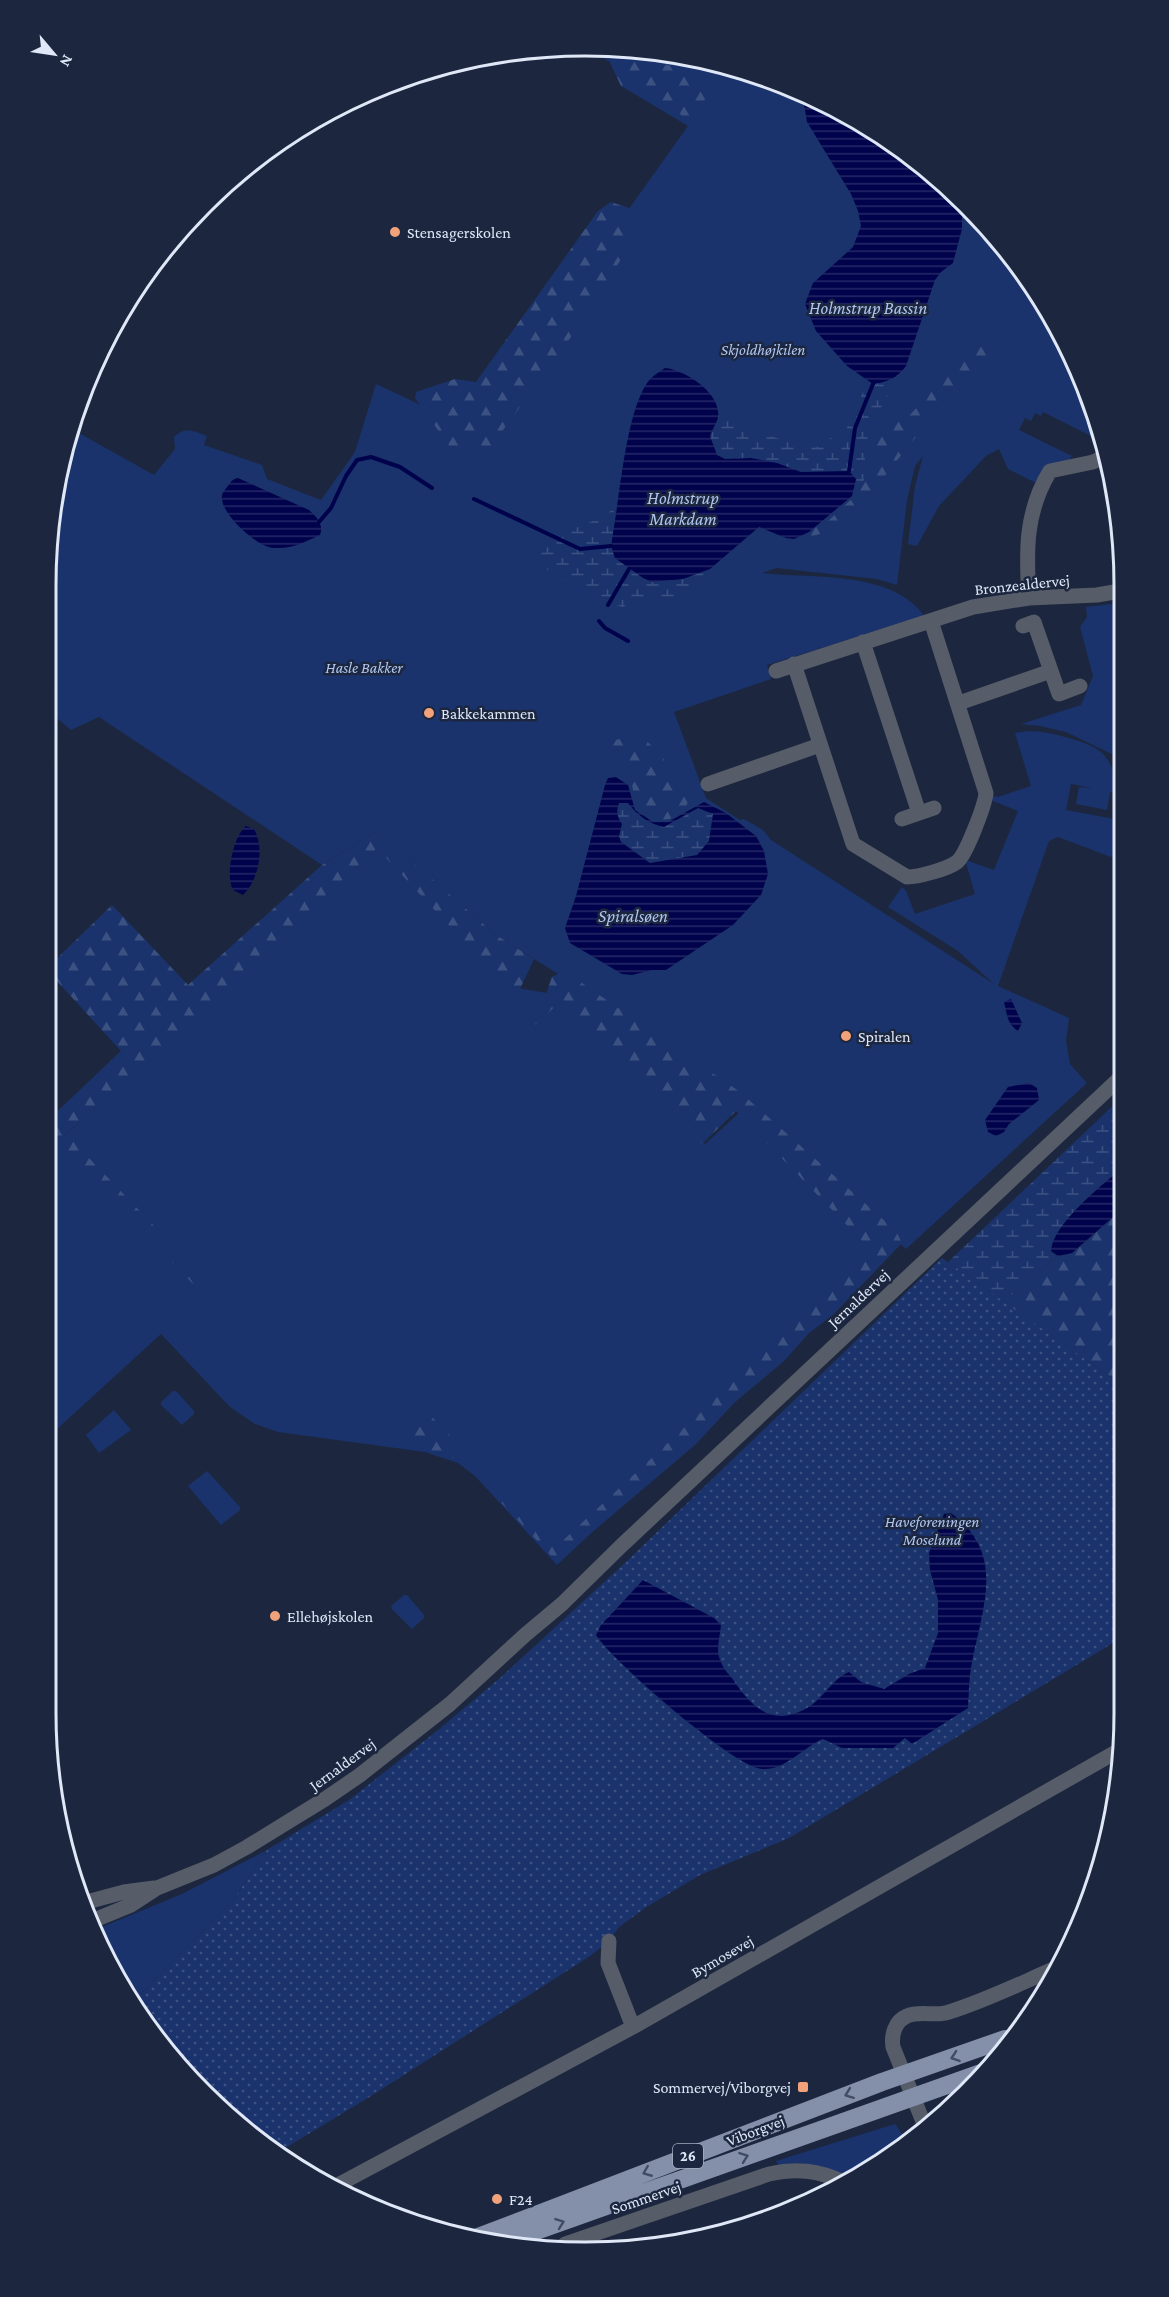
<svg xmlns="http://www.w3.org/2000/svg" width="1169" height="2297" font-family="'Crimson Pro',serif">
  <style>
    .green { fill: #1a336c; fill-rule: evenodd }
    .forest { fill: url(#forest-firs) }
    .wetland { fill: url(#wetland-marsh) }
    .garden { fill: url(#garden-dots) }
    .water { fill: url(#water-rules); fill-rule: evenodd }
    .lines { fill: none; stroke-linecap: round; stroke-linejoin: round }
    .stream { stroke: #00034b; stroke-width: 4 }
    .minor { stroke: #565c68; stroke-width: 15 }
    .major { stroke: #8490a9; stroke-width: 18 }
    .oneway { stroke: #404c64 }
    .poi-dot { fill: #f1a27b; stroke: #1c273f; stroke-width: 2 }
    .labels { text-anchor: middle; stroke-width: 5; stroke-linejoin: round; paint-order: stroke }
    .shield { fill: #1c273f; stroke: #a5aec0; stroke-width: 1.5 }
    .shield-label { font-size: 15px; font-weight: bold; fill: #e0e8f8 }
    .poi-label { font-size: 16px; fill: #e0e8f8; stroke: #1c273f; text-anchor: start }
    .park-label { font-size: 16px; font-style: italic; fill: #b1c6ef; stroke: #1c273f }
    .street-label { font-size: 16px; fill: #e0e8f8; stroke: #1c273f }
    .water-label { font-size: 18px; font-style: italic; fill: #afc4ed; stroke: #1c273f }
    .rim { fill: none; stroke: #e0e8f8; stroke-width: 3 }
  </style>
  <defs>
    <pattern id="forest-firs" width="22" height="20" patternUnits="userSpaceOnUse" patternTransform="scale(1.5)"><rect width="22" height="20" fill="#1a336c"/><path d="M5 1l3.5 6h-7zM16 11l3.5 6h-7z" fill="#3b5182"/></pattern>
    <pattern id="wetland-marsh" width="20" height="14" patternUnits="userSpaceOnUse" patternTransform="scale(1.5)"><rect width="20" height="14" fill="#1a336c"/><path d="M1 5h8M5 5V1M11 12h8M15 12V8" fill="none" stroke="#3b5182"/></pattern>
    <pattern id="garden-dots" width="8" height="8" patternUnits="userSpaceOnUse" patternTransform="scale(1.5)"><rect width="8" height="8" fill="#1a336c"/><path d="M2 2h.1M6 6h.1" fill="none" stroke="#3b5182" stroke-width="1.8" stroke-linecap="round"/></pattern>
    <pattern id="water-rules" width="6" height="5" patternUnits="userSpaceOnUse" patternTransform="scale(1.5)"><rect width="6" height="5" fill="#00034b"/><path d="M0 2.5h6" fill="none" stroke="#252866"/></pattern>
  </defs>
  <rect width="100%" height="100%" fill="#1c273f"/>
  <path class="green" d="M 619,46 L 724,63 L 823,100 L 913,157 L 1013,256 L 1083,378 L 1084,382 L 1079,388 L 1089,400 L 1097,429 L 1091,436 L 1043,412 L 1041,416 L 1035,413 L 1031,421 L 1025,418 L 1019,430 L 1072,456 L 1068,462 C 1051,465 1043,467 1036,483 L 1008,469 L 999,449 L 986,456 L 939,506 L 917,546 L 908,544 L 915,486 L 923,456 L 915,466 L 907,500 L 897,585 L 877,579 L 776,568 L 762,573 C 811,579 893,570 924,616 L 767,665 L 771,679 L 674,712 L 706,798 L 740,820 L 744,819 L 763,830 L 771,840 L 994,984 L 958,951 L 888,907 L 902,887 L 906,891 L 915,914 L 975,894 L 966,863 L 968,861 L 994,870 L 1018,811 L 991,800 L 993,796 L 998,797 L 1031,786 L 1015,733 C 1032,729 1048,732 1065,737 C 1077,740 1094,745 1103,754 C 1124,776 1120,824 1120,853 L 1111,857 L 1058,837 L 1049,841 L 998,986 L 1069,1018 L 1066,1041 L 1070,1064 L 1087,1083 L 906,1249 L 724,1088 L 622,1014 L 496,935 L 377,831 L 322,865 L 99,717 L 71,730 L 46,709 L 46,550 L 63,445 L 70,428 L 154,475 L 175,449 L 174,437 C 185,426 194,431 207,436 L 204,445 L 262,465 L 267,479 L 321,500 L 355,452 L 376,384 L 472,429 L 688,126 L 621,86 L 610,62 L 584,47 ZM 1071,784 L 1092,788 L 1079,787 L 1076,804 L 1107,810 L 1110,792 L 1117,793 L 1114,819 L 1066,810 Z
    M 1120,603 L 1120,758 L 1066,732 L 1040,726 L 1021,724 L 1081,705 L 1093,676 L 1080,627 L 1087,617 L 1086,607 Z
    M 376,845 L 511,987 L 577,998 L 705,1144 L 739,1113 L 890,1254 L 557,1565 L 475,1476 L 458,1463 L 425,1452 L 278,1432 L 255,1424 L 230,1407 L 161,1334 L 45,1440 L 46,1153 Z
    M 173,1391 L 176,1391 L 194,1411 L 194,1414 L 182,1425 L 161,1405 L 161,1402 Z
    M 114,1410 L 131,1430 L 99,1453 L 86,1435 Z
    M 207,1471 L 240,1507 L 240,1510 L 221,1525 L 188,1486 Z
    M 45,1511 L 56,1514 L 53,1541 L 50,1543 L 45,1543 Z
    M 404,1595 L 407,1595 L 424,1615 L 424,1618 L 412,1629 L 392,1609 L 391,1606 Z
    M 267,1850 L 233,1900 L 135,2000 L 97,1929 L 182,1894 Z
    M 895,2124 L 905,2138 L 849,2178 C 824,2166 805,2160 778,2165 L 776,2161 Z"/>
  <path class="forest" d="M 642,58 L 675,67 L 707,84 C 711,97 697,113 686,118 L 662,103 L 621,86 L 610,62 Z
    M 611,202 L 629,208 L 626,222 L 639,229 L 642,235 L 630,245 L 576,330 L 490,448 L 452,450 L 415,398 L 416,392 L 455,379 L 476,382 L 598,211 Z
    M 1015,338 L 932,417 L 862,504 L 825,532 L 777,549 L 761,536 L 774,538 L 786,542 L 827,522 L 857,494 L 867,479 L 877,431 L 907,418 L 936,387 L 959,355 L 985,344 Z
    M 622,738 L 643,738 L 663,756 L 667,775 L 676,778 L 689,798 L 686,808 C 681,811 675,817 669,819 C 665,820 659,819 655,818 C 633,811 632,789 631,769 L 618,759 L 612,747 L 616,740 Z
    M 377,831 L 496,935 L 534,959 L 520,989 L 504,985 L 377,848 L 66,1134 L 201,1275 L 193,1284 L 58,1141 L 46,1153 L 46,1122 L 121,1051 L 46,969 L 112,905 L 188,985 L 322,865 Z
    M 560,973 L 579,981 L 740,1092 L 896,1231 L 902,1243 L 834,1314 L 809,1333 L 784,1361 L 734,1403 L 696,1444 L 557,1562 L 466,1465 L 455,1458 L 419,1449 L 411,1435 C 414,1427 423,1419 432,1417 L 556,1547 L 873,1252 L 736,1111 L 702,1144 L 595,1037 L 563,999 L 535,1025 L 552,977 Z
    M 1121,1210 L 1122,1382 L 1109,1376 L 1003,1302 L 1058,1256 L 1072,1253 Z"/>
  <path class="wetland" d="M 898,375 C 888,396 872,420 866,443 C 862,462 871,482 854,496 L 852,496 L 856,479 C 851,477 845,471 840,470 C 831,468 820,473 812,473 C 791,472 772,461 752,459 C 740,457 725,463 716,453 C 712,449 713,442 710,436 L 718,419 L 715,405 L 743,429 L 803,445 L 819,447 L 830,438 L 841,441 L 846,436 L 847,428 L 868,381 C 878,386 889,380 898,375 Z
    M 618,504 L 613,533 L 615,558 L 643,578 L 683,579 L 710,569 C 696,582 680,591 667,604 C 646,594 642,596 623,607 C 609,604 549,575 541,564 C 539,562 538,558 537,555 C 555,525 597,529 618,504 Z
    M 619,803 L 628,803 C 637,815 649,824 664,827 L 698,808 L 713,814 L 709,841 L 698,855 L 650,863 L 621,842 L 619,836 L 622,824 C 617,817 617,812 619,803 Z
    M 1118,1101 L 1121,1103 L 1121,1169 C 1100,1187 1053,1224 1051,1251 L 1058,1256 L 1003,1302 L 948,1262 Z"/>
  <path class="garden" d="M 942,1258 L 1109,1376 L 1122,1382 L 1123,1637 L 789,1838 L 700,1875 L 648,1906 L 619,1927 L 609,1941 L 590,1956 L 371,2096 L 277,2153 L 229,2118 L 157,2041 L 135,2000 L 233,1900 L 267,1850 L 349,1800 L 438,1730 L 500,1678 L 627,1561 Z"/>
  <path class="water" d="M 802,93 L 823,100 L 913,157 L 962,205 L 962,229 L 953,263 L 941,272 L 935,280 L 906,366 C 897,378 888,382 873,384 L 847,366 L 816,331 L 805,304 L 813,283 L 853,247 L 861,226 L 858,211 L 851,194 L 807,122 Z
    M 665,368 C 685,370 722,393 718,418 C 716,424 712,430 710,436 L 717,455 L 725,459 L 751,458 L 777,463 L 801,472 L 849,471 L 856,479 L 852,496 L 809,532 L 794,539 L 786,538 L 759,527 L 710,569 L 683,579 L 652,582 L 643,578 L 615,558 L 611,546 L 613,533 C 620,494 626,414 647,383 C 652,376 658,373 665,368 Z
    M 238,478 L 309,510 C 317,517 324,525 320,535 C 305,542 292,549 275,548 C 258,548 223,516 222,499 C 221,494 224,491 227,487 C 231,482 232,479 238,478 Z
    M 616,777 L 628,785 L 635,810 L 653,822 L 668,822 L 704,802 L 726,813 L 756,836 L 764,851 L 768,874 L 761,895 L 733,925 L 666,970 L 652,970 L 632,975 L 622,974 L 570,943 L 565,928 L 576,896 L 605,785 L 608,778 ZM 619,803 L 628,803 C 637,815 649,824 664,827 L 698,808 L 713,814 L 709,841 L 697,855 L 650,863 L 621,842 L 619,836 L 622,824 C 617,817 616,812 619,803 Z
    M 246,826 L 254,829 C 265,848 259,880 243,895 L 233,890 C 225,877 233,836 246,826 Z
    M 1011,999 L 1022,1023 L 1018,1031 C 1007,1024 1007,1014 1004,1002 Z
    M 1029,1083 L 1037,1088 L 1039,1100 L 1009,1124 L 1004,1132 L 996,1136 L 988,1132 L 985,1120 L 1008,1087 Z
    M 1121,1169 L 1121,1210 L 1072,1253 L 1058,1256 L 1051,1251 C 1053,1224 1100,1187 1121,1169 Z
    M 951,1513 C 1006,1553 983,1606 972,1662 C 969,1677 969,1693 968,1708 L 912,1744 L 905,1738 L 893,1748 L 842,1748 L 823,1739 C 803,1747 785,1771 762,1769 C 735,1768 611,1660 596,1635 L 601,1625 L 643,1580 L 714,1618 L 721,1625 C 720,1638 715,1650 721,1662 C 723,1669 730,1675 734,1681 C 753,1709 773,1727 807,1708 C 823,1699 832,1679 849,1672 L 861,1682 L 884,1689 L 909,1674 L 925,1668 L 938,1633 L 938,1600 L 930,1570 L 929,1553 L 944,1514 Z"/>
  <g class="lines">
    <path class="stream" d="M 849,471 L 855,428 L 873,384
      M 474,499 L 580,549 L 611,546
      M 319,522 L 331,508 L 346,476 L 357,460 L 371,457 L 400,467 L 432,488
      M 608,605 L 629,569
      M 599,621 L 605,628 L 628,641"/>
    <path class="minor" d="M 1029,598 C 1026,552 1025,512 1050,471 L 1093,462 L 1104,457
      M 1023,626 L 1034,622 L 1059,694 L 1080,686
      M 863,642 L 919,813
      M 794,664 L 853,844 L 907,877 C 918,877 948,869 957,862 C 966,855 985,805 986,793 L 931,621
      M 776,671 L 973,607 L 1029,598 L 1097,595 L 1120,591
      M 959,703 L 1051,671
      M 708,784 L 820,745
      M 902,819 L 934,808
      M 83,1903 L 124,1892 L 154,1888
      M 92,1921 L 131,1905 L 157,1888 L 214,1865 L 247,1847 L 325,1799 L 360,1775 L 450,1704 L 525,1635 L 562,1604 L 620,1547 L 1121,1077
      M 609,1941 L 608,1963 L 633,2027
      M 924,2124 L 893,2047 C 891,2035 895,2021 907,2016 C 920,2010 936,2017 949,2012 C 985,2001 1021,1983 1056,1968
      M 334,2187 L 633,2027 L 1123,1748
      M 565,2244 L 769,2174 C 796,2168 818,2170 843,2182"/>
    <path class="major" d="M 473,2239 L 882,2082 L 1005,2039
      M 505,2242 L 981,2073"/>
  </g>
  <defs><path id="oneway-chevron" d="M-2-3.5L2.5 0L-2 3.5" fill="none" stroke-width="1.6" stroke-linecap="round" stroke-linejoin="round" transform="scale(1.5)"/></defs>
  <g class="oneway">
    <use href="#oneway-chevron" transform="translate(955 2057) rotate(161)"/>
    <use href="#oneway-chevron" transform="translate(849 2094) rotate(159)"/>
    <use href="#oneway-chevron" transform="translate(744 2157) rotate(-20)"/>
    <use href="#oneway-chevron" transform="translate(647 2172) rotate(158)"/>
    <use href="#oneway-chevron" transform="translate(560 2223) rotate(-20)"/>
  </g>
  <g class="poi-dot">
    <circle cx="395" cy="232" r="6"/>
    <circle cx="429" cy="713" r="6"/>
    <circle cx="846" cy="1036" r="6"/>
    <circle cx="275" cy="1616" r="6"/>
    <rect x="797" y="2081" width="12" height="12" rx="3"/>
    <circle cx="497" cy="2199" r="6"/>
  </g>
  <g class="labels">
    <rect class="shield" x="673" y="2144" width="30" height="24" rx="4.5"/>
    <g class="shield-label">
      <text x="688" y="2161">26</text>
    </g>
    <g class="poi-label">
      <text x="407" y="238">Stensagerskolen</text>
      <text x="441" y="719">Bakkekammen</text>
      <text x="858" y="1042">Spiralen</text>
      <text x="287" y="1622">Ellehøjskolen</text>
      <text x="791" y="2093" text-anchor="end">Sommervej/Viborgvej</text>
      <text x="509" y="2205">F24</text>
    </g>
    <g class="park-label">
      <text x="763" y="355">Skjoldhøjkilen</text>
      <text x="364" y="673">Hasle Bakker</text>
      <text x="932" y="1527">Haveforeningen<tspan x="932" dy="18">Moselund</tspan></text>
    </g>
    <g class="street-label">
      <text transform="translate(1022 584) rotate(-6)" y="6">Bronzealdervej</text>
      <text transform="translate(858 1298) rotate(-43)" y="6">Jernaldervej</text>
      <text transform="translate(342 1764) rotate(-36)" y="6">Jernaldervej</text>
      <text transform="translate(722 1956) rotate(-30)" y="6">Bymosevej</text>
      <text transform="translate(755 2130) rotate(-21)" y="6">Viborgvej</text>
      <text transform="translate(646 2197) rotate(-19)" y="6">Sommervej</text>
    </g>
    <g class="water-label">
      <text x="868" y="314">Holmstrup Bassin</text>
      <text x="683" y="504">Holmstrup<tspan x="683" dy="21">Markdam</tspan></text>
      <text x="633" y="922">Spiralsøen</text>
    </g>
  </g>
  <path d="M0 0H1169V2297H0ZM585 56H585A529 529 0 0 1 1114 585V1713A529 529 0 0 1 585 2242H585A529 529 0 0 1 56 1713V585A529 529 0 0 1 585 56Z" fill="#1c273f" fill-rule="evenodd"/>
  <path class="rim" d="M585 56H585A529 529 0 0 1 1114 585V1713A529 529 0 0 1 585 2242H585A529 529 0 0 1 56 1713V585A529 529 0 0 1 585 56Z"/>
  <g transform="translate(54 54) rotate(119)" stroke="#1c273f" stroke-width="4.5" paint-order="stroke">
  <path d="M0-4.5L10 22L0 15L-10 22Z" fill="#e0e8f8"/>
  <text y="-9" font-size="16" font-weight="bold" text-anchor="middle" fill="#e0e8f8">N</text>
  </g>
</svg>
